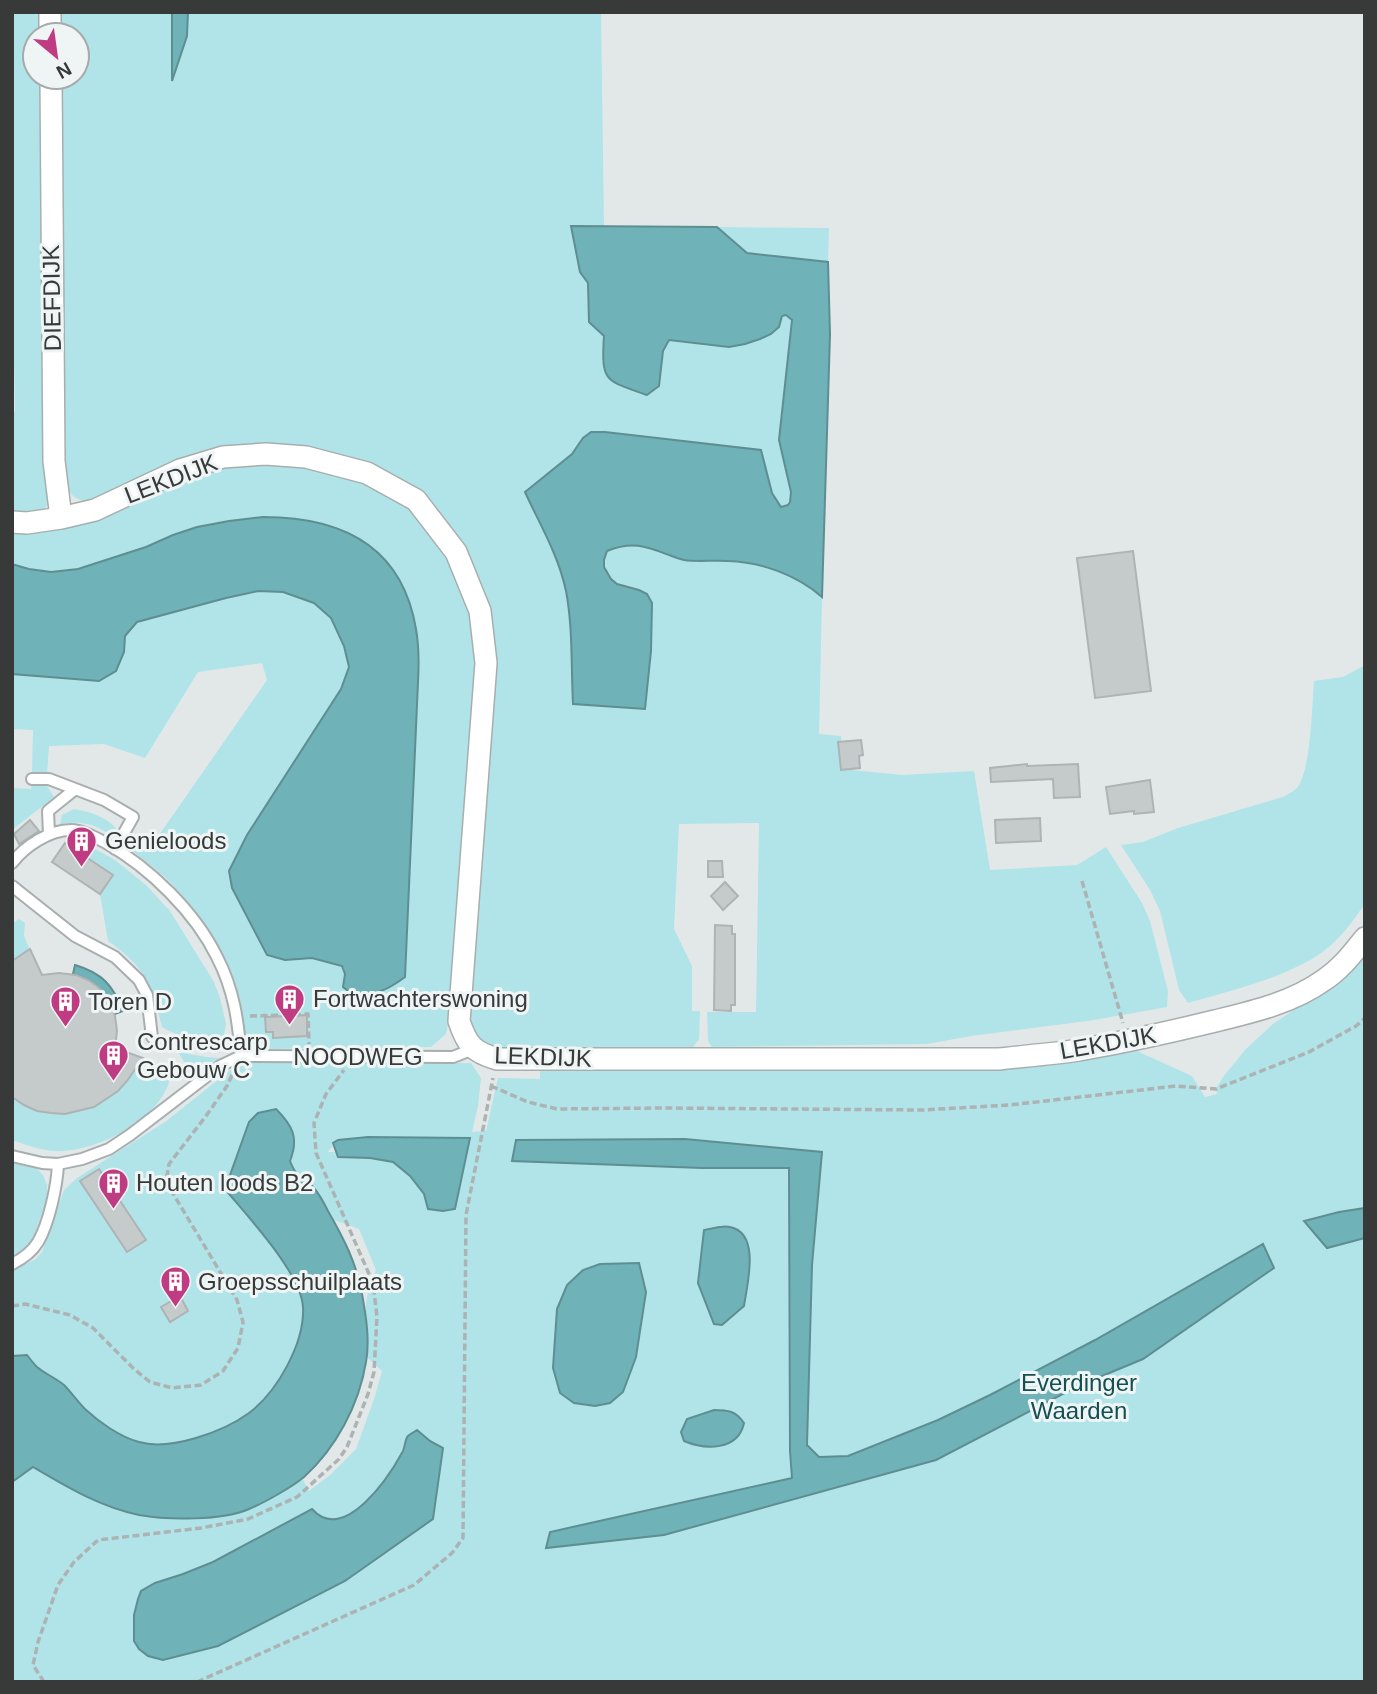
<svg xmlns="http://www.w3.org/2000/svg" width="1377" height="1694" font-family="Helvetica,sans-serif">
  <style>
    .green { fill: #b0e4e8; fill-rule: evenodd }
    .water { fill: #6fb2b7; stroke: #5e8e92; stroke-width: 2 }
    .building { fill: #c5cacb; stroke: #aeb3b3; stroke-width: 2 }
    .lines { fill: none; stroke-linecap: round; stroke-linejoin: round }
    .lane-casing { stroke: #a8aeae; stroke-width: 14 }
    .street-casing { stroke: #a8aeae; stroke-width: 24 }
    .path { stroke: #adb2b2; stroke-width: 3.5; stroke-dasharray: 7 3.5; stroke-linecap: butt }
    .lane { stroke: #fff; stroke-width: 10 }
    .street { stroke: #fff; stroke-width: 21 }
    .labels { text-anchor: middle; stroke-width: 6; stroke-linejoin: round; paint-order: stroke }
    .street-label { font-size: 24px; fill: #383a3a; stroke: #eff5f5 }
    .poi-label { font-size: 24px; fill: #383a3a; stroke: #eff5f5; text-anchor: start }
    .park-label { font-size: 24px; fill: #134f53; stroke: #eff5f5 }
  </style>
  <rect width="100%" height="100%" fill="#e2e8e8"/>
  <path class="green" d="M 12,12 L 43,12 L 43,35 L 35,35 L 35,77 L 43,77 L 50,501 L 42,512 L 12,516 L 12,414 L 15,411 L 12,252 Z
    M 58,12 L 601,12 L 604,227 L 571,226 L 580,272 L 588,283 L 589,322 L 604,336 L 602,361 L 659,386 L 663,351 L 669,340 L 679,340 L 782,316 L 786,315 L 792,320 L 779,440 L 791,492 L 790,502 L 788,505 L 782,507 L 772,493 L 761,450 L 605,432 L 591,432 L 583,438 L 572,454 L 525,491 L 547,535 L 566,590 L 571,625 L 573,704 L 645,709 L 652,603 C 650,599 648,596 645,593 C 632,582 618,591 607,573 C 603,565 604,560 607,551 L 618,547 L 636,544 L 653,549 L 750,563 L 778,572 L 800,581 L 822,597 L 819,734 L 841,736 L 842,769 L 902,775 L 974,771 L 990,870 L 1077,865 L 1106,847 L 1142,903 L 1150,921 L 1168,991 L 1167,1007 L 1094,1020 L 971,1036 L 927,1044 L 712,1047 L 708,1041 L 707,1012 L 756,1012 L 759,823 L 679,824 L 674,929 L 692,966 L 692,1011 L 700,1011 L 699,1039 L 690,1051 L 502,1048 C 487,1046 479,1039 468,1028 L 484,595 C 470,557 454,524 424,495 C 416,487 403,482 393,476 C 359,457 300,441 260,443 C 234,445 208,450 182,458 C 174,461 165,464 157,468 C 137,477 109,503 86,501 C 72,500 67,489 63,477 L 58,77 L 77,77 L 77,35 L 58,35 Z
    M 717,227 L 829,228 L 828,262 L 747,253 Z
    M 270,463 L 307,465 L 371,482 L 420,513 L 464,581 L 479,666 L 450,1015 L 446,1034 L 431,1047 L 260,1049 L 245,1043 C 243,1031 243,1018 241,1006 C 233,960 200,913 168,880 C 155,868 140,857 126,846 L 132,838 L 150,848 L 267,680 L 262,663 L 198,672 L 145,758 L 104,744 L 49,746 L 47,775 L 32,774 L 33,730 L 12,729 L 12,674 L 99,681 L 124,652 L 125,635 L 137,622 L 226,598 L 258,591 L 283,592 L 314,603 L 331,617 L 344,646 L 349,667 L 341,689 L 247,835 L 285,960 L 312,958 L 342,966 L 345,974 L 343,987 L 371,995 L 394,986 L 405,977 L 419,651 L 416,627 L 410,605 L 373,550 L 357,538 L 335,526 L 263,517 L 229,521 L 197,527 L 173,535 L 146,547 L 78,569 L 51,572 L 29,569 L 12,564 L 12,530 L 208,469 L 242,464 ZM 287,1012 L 293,1012 L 294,1016 L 307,1015 L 307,1036 L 273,1037 L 287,1016 Z
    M 1365,665 L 1365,904 C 1354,919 1344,934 1330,946 C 1295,976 1232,990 1188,1003 L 1179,990 L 1160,911 L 1150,890 L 1121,845 L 1143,842 L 1178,828 L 1283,797 C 1287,794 1293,792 1297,788 C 1311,772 1312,704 1314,681 L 1343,677 Z
    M 32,784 L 47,786 L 54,797 L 12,830 L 12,788 L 31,789 Z
    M 74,809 C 91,812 104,816 116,828 L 113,836 C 91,823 85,821 60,824 L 62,815 Z
    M 77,839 L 115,860 L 146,885 L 170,911 L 214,982 L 220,998 L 226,1024 L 224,1035 C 202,1041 181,1039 162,1027 C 151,983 146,968 108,941 L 100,894 L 112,875 L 65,843 Z
    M 19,919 L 25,923 L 24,936 L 37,966 L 12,983 L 12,924 Z
    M 1365,957 L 1365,1682 L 14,1682 L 12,1678 L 12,1482 L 33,1467 L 99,1503 L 141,1515 L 167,1517 L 196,1518 L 289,1487 L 302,1478 L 309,1491 L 330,1475 L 356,1449 L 374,1399 L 382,1371 L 367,1357 L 367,1332 L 365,1312 L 368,1291 L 376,1270 L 359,1229 L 332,1219 L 313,1186 L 296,1174 L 290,1161 L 294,1151 L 226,1189 C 248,1217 301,1273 303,1307 C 305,1343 277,1392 249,1413 C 223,1432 170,1451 139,1442 C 120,1437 99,1422 85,1409 C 77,1401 71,1392 64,1385 C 56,1378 45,1375 37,1367 C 34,1364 30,1359 27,1355 L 12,1356 L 12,1271 L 36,1259 L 42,1252 L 64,1190 L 77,1178 L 165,1122 L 239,1063 L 471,1063 L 481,1078 L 478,1106 L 472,1132 L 486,1131 L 498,1078 L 540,1079 L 540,1065 L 1128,1047 L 1192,1076 L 1205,1097 L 1217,1094 L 1216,1089 L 1223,1077 L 1246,1049 L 1274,1023 L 1327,989 L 1360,963 ZM 338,1140 L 373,1158 L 338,1158 L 335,1152 L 328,1152 L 330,1149 L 333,1147 L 332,1144 ZM 99,1169 L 146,1240 L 127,1252 L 80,1181 ZM 409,1435 L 412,1500 L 141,1591 C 163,1578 188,1573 211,1563 C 246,1547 277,1526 311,1509 C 348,1548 399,1465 409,1435 Z
    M 125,1052 L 150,1062 L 171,1066 C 174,1114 96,1154 54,1151 C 40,1150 26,1145 12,1140 L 12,1076 Z
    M 178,1052 L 206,1057 L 220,1058 L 191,1073 Z
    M 12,1161 L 35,1167 L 43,1175 L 47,1185 L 47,1200 L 31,1243 L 12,1259 Z"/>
  <path class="water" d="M 172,12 L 188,12 L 187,36 L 172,81 Z
    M 571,226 L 717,227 L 747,253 L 828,262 L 830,334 L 822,597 C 797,575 761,562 728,561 C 713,560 698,562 684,560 C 679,559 674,557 669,555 C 645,546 632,541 607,551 L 604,560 L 604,567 L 611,579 L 617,584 L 639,590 L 647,594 L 652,603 L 651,651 L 645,709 L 573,704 C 571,666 573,628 566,591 C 558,554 540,525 525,492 L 572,454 L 583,438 L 591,432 L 605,432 L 761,450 L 772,493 L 781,507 L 788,505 L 790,502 L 791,492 L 779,440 L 792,320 L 786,315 L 782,316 L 779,327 L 771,334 L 760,339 L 745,344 L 729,347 L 669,340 L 663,351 L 659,386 L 647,395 C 605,380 601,383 604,336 L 589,322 L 588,283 L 580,272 Z
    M 263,517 C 340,517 402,545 416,629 C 419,646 419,664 418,682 L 405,977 C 388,990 375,995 355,996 L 343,987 L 345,974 L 342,966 L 312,958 L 285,960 L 267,955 L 232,888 L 229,871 L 247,835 L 341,689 L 349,667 L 344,646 L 331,618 L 314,603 L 283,592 L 258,591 L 226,598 L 137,622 L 125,636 L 124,652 L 116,671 L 99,681 L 12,674 L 12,564 L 29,569 L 51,572 L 78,569 L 146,547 L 173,535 L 197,527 L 229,521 Z
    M 75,965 C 102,973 113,985 123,1011 L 115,1014 C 107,994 94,980 73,974 Z
    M 276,1109 C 293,1126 299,1138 290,1161 C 292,1166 294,1171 298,1175 C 303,1180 310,1182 314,1188 C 320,1195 324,1203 328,1211 C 343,1237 357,1264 362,1294 C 366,1316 370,1340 366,1362 C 359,1405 336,1448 304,1477 C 292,1487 264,1503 249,1509 C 222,1521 167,1520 139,1515 C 100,1507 67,1487 33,1467 L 12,1482 L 12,1356 L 27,1355 C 30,1359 34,1364 37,1367 C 45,1374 56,1378 64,1385 C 71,1392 77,1401 85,1409 C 99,1422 120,1437 139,1442 C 170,1451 223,1432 249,1413 C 277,1392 305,1343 303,1307 C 301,1273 248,1217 225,1189 L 249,1122 L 258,1113 Z
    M 368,1137 L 470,1138 L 455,1209 L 443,1211 L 428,1209 L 424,1194 L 410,1176 L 393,1162 L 370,1158 L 338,1157 L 333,1143 L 338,1140 Z
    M 685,1139 L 822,1152 L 812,1265 L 807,1445 L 819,1457 L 848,1456 L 938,1420 L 990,1395 L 1095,1340 L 1263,1244 L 1274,1268 L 1143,1359 L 1078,1386 L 936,1460 L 664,1535 L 546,1548 L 550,1532 L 792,1478 L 790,1451 L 789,1168 L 702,1168 L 512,1161 L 516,1140 Z
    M 1365,1208 L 1365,1238 L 1327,1248 L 1304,1221 L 1339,1212 Z
    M 719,1227 C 723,1227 726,1226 730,1227 C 761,1233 747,1285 744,1306 L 722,1325 L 714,1324 L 698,1283 L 704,1230 Z
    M 639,1263 L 646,1292 L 636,1357 L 623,1392 L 610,1403 L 595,1406 L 574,1403 L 560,1393 L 553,1368 L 557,1309 L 567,1285 L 583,1270 L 600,1264 Z
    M 714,1410 C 728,1410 736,1411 744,1423 C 738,1451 705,1450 684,1441 L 681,1432 L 687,1419 Z
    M 417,1430 L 430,1441 L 443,1448 L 433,1519 L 345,1581 L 218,1646 L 163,1660 L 148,1656 L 139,1649 L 134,1641 L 134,1615 L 138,1599 L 141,1591 L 155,1583 L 183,1574 L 213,1562 L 312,1509 C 344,1545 389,1477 403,1451 C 405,1447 405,1439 408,1436 C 409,1435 417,1430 417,1430 Z"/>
  <path class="building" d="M 1133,551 L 1151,691 L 1095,698 L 1077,558 Z
    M 861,740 L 863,755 L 859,756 L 860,768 L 841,770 L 838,742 Z
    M 1027,764 L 1027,766 L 1078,764 L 1080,797 L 1054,798 L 1053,779 L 991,782 L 990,768 Z
    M 1150,780 L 1154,812 L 1134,814 L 1134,811 L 1110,814 L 1106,787 Z
    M 1040,818 L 1041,841 L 996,843 L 995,820 Z
    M 30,820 L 39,831 L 19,844 L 14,834 Z
    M 65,843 L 113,875 L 100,894 L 52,862 Z
    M 708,861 L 722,861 L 723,877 L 708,877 Z
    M 725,882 L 738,896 L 723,910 L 711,896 Z
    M 715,925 L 732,926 L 732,934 L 735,934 L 735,1005 L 731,1005 L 731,1011 L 714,1010 Z
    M 30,949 L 42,975 L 59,973 L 76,975 L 88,980 L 98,987 L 110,999 L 115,1016 L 117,1031 L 115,1048 L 143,1058 L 127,1081 L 118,1091 L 94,1107 L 65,1114 L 51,1113 L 37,1111 L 24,1105 L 12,1097 L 12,961 Z
    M 307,1015 L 307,1036 L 273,1038 L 273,1032 L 266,1032 L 265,1017 Z
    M 99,1169 L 146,1240 L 127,1252 L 80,1181 Z
    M 180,1296 L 188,1311 L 170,1322 L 161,1307 Z"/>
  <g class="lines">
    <defs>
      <path id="lane" d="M 32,779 L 49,779 L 104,800 L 133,817 L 115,849
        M 49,834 L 48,811 L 74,790
        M 12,863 C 25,846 49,830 71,830 C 83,830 96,838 106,843 C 150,868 195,912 217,957 C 234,990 238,1020 241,1056
        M 12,886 L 75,936 L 115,957 L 139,980 L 147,995 L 152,1037
        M 12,1156 L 42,1163 L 58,1164 L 82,1159 L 109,1149 L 130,1135 L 220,1066 L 241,1056 L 453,1057 L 473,1049
        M 12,1264 C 22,1259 32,1252 38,1242 C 49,1223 57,1186 58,1164"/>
      <path id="street" d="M 50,12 L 50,35
        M 51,77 L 54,461 L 61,518
        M 12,522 L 27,523 L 61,518 L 95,510 L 180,470 L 223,457 L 266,454 L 306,457 L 367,473 L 416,500 L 456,552 L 480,611 L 486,663 L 459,1021 C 467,1045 473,1052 497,1059 L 999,1059 C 1026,1056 1052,1054 1079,1050 C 1124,1042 1170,1032 1215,1021 C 1252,1012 1292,1003 1324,980 C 1341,969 1352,954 1365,938"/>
    </defs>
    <use href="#lane" class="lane-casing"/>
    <use href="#street" class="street-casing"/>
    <path class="path" d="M 1082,881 L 1123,1023
      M 294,1015 L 308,1014 L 309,1044
      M 250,1016 L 287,1015
      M 163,1041 C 182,1049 201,1045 220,1051
      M 491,1086 L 528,1102 L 557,1109 L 662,1108 L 923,1110 L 1010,1105 L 1176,1086 L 1216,1089 L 1309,1052 L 1356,1026 L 1365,1018
      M 12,1306 L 25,1304 L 70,1315 L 93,1328 L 134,1369 L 150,1382 L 172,1388 L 201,1385 L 223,1371 L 238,1348 L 243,1322 L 237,1300 L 166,1182 L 169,1164 L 206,1116 L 227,1086 L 232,1075
      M 44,1682 L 33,1665 L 38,1642 L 58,1585 L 74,1562 L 98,1540 L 201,1528 L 248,1519 L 297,1497 L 339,1459 L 347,1447 L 368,1394 L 374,1372 L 377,1317 L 373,1283 L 316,1153 L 314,1123 L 326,1094 L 344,1070
      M 197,1682 L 414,1585 L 452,1553 L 463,1538 L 466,1215 L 493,1078"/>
    <use href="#lane" class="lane"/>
    <use href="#street" class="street"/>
  </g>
  <defs>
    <symbol id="building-pin" viewBox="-11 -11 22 30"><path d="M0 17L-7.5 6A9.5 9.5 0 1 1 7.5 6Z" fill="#bf3c83" stroke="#eff5f5"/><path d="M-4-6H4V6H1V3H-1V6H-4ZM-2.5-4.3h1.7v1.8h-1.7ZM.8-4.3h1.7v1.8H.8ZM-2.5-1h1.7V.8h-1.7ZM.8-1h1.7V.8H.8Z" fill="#fff"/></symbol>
  </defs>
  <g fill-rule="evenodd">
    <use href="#building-pin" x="64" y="824" width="35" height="47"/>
    <use href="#building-pin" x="272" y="982" width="35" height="47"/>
    <use href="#building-pin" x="48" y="984" width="35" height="47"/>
    <use href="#building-pin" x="96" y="1038" width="35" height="47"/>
    <use href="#building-pin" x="96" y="1166" width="35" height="47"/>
    <use href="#building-pin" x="158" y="1264" width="35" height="47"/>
  </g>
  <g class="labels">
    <g class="street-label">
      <text transform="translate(52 298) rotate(-91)" y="8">DIEFDIJK</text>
      <text transform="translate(171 479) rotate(-21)" y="8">LEKDIJK</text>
      <text transform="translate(1108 1043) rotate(-10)" y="8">LEKDIJK</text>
      <text x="358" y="1065">NOODWEG</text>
      <text transform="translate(543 1057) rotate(2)" y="8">LEKDIJK</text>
    </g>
    <g class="poi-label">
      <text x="105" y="849">Genieloods</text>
      <text x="313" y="1007">Fortwachterswoning</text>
      <text x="88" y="1010">Toren D</text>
      <text x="137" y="1050">Contrescarp<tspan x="137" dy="28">Gebouw C</tspan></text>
      <text x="136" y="1191">Houten loods B2</text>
      <text x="198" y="1290">Groepsschuilplaats</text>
    </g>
    <g class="park-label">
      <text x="1079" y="1391">Everdinger<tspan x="1079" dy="28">Waarden</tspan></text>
    </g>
  </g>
  <rect width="1377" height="1694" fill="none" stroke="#383a3a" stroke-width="28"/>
  <g transform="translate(56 56) rotate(151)"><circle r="33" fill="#eff5f5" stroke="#a6aaaa" stroke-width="2"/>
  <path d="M0-5L12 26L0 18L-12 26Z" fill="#bf3c83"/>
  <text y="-10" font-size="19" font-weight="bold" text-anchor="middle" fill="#383a3a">N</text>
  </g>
</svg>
